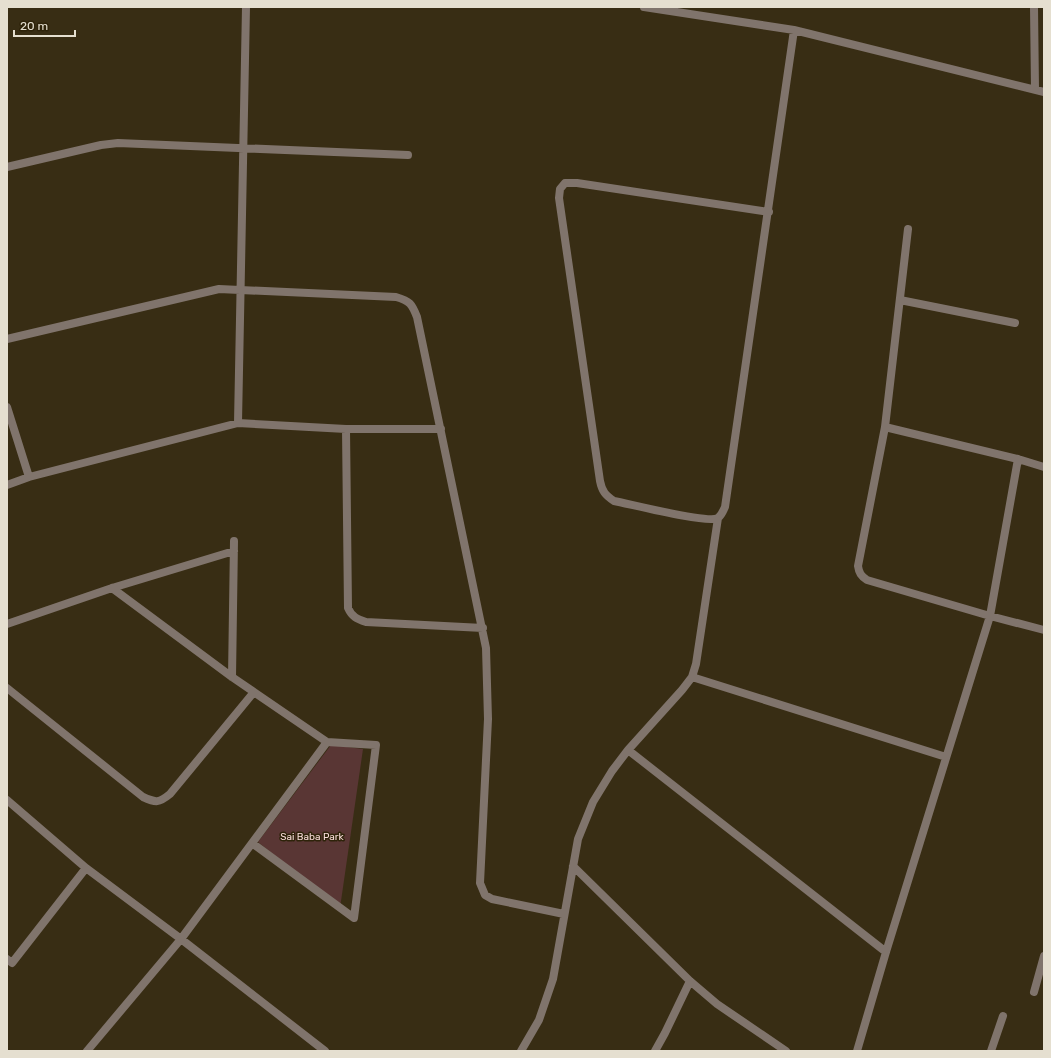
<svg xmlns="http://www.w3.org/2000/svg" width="1051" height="1058" font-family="Rubik,sans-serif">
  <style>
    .park { fill: #593634 }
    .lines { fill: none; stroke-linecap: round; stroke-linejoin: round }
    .street { stroke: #80746c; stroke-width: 8 }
    .labels { text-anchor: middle; stroke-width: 3; stroke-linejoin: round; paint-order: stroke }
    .park-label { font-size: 10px; fill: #f9dcd9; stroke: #2e230a }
  </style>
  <rect width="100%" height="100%" fill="#382d14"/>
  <path class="park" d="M 331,745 L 363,749 L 340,908 L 258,842 Z"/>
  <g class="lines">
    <path class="street" d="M 644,7 L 794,30 L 1044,92
      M 1034,7 L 1035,89
      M 7,167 L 101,145 L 118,143 L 408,155
      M 769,212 L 577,183 L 565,183 L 560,189 L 559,198 L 600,481 C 602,491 605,495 614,501 C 630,504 708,524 718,518 C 722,515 723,511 725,507 L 794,30
      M 908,229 L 885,427 L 858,566 C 859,573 861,576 867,580 L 990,616 L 1044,630
      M 900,300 L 1015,323
      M 7,339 L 219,289 L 396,297 C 410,301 412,304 417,317 L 486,648 L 488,719 L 480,883 L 485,895 L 492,899 L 564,914
      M 7,407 L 29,477 L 238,423 L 346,429 L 441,429
      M 238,423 L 246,7
      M 885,427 L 1018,459 L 1044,467
      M 346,429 L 348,608 C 352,617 357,619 366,622 L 483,628
      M 7,485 L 29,477
      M 112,588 L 232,677 L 327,742 L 376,745 L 354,918 L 252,843
      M 7,624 L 112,588 L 234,551
      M 232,677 L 234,541
      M 692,677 L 946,757
      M 7,688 L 143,797 C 156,803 159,803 170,794 L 254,692
      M 628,750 L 886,952
      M 7,800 L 86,868 L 181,939 L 325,1051
      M 573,866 L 690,981 L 717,1004 L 786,1051
      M 7,959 L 12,963 L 86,868
      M 1034,992 L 1044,956
      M 87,1051 L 181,939 L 327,742
      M 521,1051 L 539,1020 L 553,979 L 578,839 L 593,802 L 612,771 L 628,750 L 682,690 L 692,677 L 696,664 L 718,518
      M 655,1051 L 665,1033 L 690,981
      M 857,1051 L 886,952 L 990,616 L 1018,459
      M 991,1051 L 1003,1016"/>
  </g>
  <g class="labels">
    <g class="park-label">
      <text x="312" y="840">Sai Baba Park</text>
    </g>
  </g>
  <rect width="1051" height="1058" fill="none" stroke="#e5dfd0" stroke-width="16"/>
  <path d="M14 30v6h61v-6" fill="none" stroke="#e5dfd0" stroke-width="2"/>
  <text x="20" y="30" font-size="12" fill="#e5dfd0" stroke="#2e230a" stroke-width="3" paint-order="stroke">20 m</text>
</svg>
